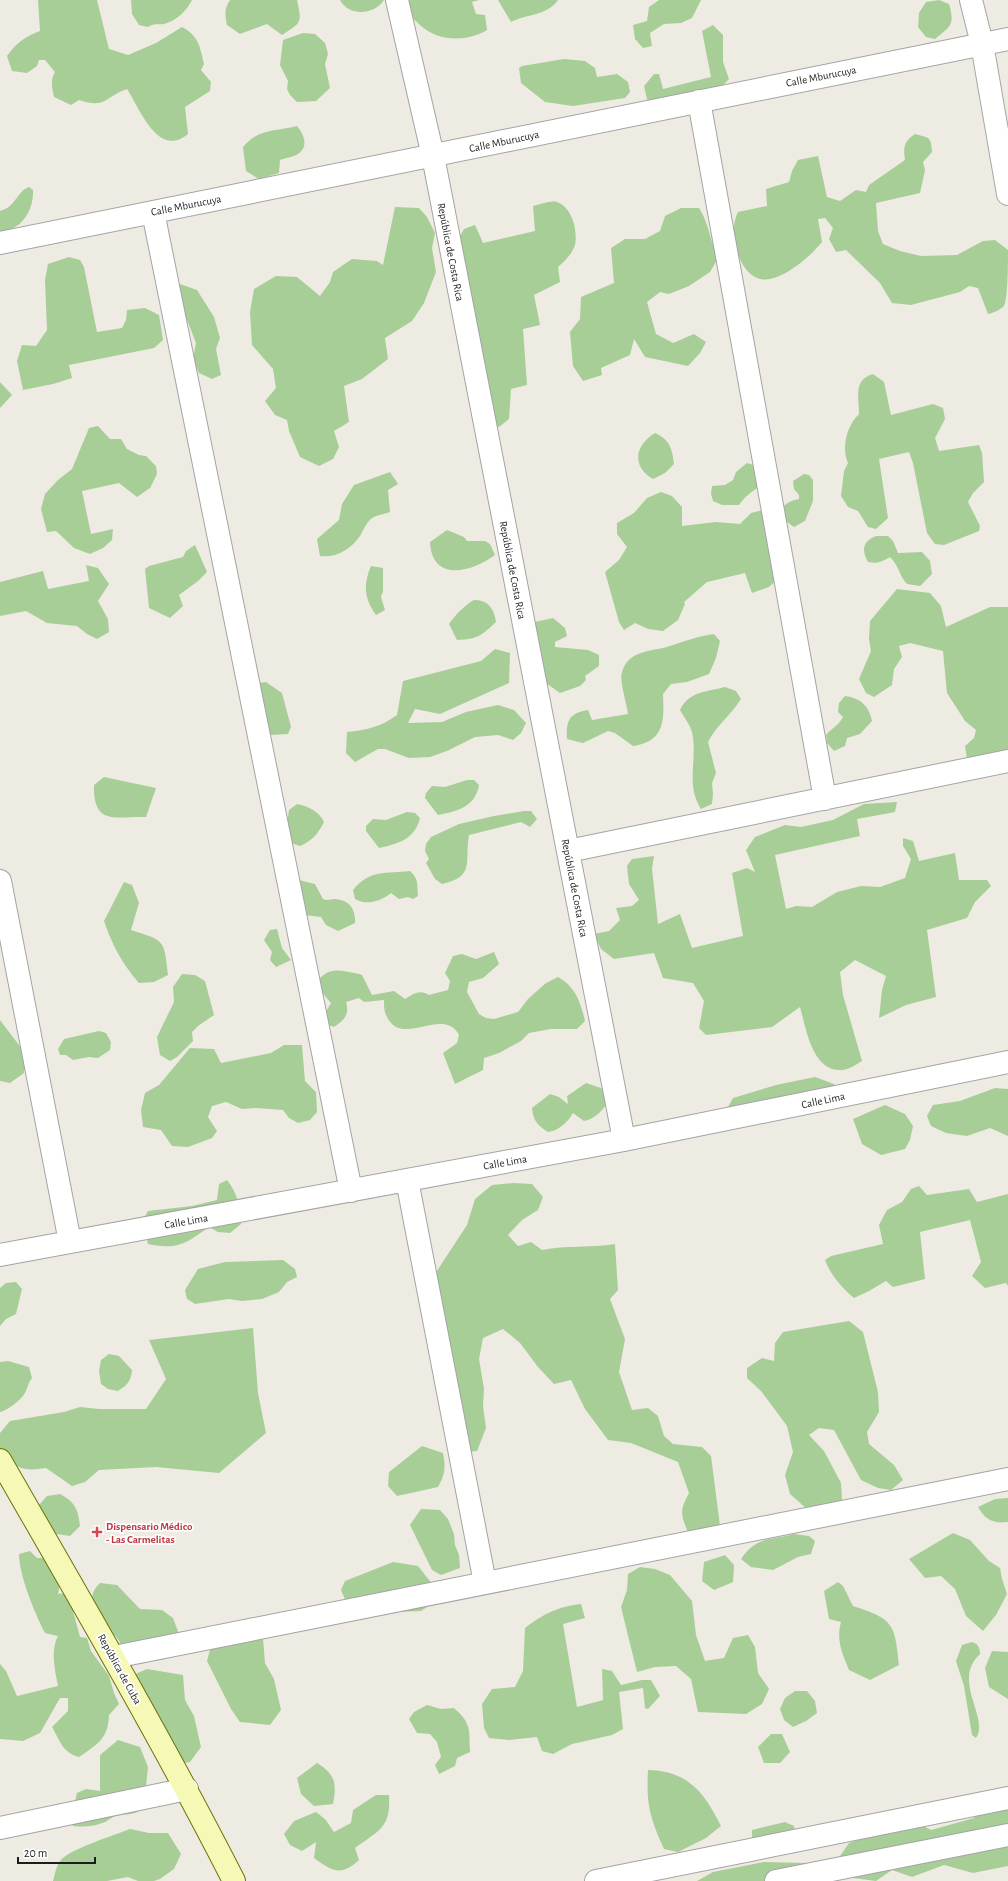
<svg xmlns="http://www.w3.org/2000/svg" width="1008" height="1881" font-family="'Alegreya Sans',sans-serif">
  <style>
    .forest { fill: #a7ce97 }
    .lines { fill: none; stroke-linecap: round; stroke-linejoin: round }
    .minor-casing { stroke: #a4a4a4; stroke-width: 24 }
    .secondary-casing { stroke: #687404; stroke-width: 24 }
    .minor { stroke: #fff; stroke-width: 22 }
    .secondary { stroke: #f6f9b6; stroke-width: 22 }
    .health-dot { fill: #e0444e; stroke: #fff; stroke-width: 1.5 }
    .labels { text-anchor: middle; stroke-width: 3.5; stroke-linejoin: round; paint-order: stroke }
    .street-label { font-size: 11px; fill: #1d1d1d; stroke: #fff }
    .health-label { font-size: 11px; font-weight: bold; fill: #be3a42; stroke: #fff; text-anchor: start }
  </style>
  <rect width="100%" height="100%" fill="#eeebe3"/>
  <path class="forest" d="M 38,0 L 97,0 L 109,49 L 128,55 L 156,43 L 182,27 C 199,36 200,47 204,64 L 201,70 L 211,82 L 210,91 L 185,107 L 188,134 C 158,159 140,109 127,89 C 104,97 107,109 79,100 L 71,105 L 54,97 C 52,88 50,80 55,72 L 45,60 L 39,60 L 37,66 L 27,73 L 12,71 L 7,56 C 16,43 26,36 40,31 Z
    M 131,0 L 192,0 C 187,10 177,20 167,23 C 160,26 155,22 148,27 L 139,25 L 132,14 Z
    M 230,0 L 297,0 C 302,23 302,22 282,35 L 267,24 L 240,34 L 227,25 C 225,15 224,9 230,0 Z
    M 340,0 L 384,0 C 374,15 349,17 340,0 Z
    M 408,0 L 479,0 L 472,2 L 476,14 L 485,15 L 487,30 C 467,42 438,42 420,25 C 417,22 413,19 411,16 C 409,11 409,5 408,0 Z
    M 498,0 L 558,0 C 547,16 526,14 511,22 Z
    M 659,0 L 701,0 L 692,18 L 681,23 L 664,24 L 650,33 L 652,46 L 643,48 L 635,39 L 633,25 L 647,21 L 649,7 Z
    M 939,0 L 949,4 C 955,25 951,26 935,39 L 926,37 L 918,27 L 919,13 L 926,2 Z
    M 713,25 L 723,35 L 723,62 L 729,79 L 718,90 L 648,103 L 644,86 L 654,74 L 659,74 L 663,89 L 711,77 L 702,31 Z
    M 303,33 L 315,34 L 325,43 L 328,54 L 325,64 L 330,88 L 316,101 L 297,102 L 290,95 L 287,89 L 288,81 L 280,65 L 283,40 Z
    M 564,59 L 585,61 L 595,68 L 597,77 L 617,74 L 628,82 L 630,92 L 625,98 L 573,106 L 545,102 L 521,83 L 519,68 L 522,66 Z
    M 297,126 C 304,134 309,147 298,154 C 293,157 285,158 280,160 L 279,173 L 259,179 L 246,171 L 243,147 C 259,128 274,132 297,126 Z
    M 915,134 C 929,138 931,136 932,152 L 923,162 L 925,170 L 920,193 L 876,203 L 878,231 L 883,244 L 900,251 L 921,256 L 957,255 L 983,241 L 995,240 L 1008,250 C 1008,261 1008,299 1004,306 C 1000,310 993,313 988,314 L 978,288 L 969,286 L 960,292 L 911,305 L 892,303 L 880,283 L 846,250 L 836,252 L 829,239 L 833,228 L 825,218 L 818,219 L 822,242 C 811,256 787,276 770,279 C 743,284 733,246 734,227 C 734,222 736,216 738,212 L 767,206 L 766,189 L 789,182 L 792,171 L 798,160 L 818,156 L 827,197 L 840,201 L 856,190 L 866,192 L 869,185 L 905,160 C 903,148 904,141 915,134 Z
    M 29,187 L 33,190 C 34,209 22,231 0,231 L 0,211 C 16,207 17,191 29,187 Z
    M 548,202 C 550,202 555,201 557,202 C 572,207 578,231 575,245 C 572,254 565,261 558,267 L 560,282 L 534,295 L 540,325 L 523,329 L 527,385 L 511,389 L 509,419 L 499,427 L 492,425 L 456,243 L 464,229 L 475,225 L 483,243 L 535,231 L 533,206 Z
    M 395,207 L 419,208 L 427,217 L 435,233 L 432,248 L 436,272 L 424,303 L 412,321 L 385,338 L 388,359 L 362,379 L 344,386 L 349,422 L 334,431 L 339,447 L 333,459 L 319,466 L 300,457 L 289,431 L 287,420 L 275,415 L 265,401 L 276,388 L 273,369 L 252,345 L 250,312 L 254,289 L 276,276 L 297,277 L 320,296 L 330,282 L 333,272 L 352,259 L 377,261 L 383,265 Z
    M 681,208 L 699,208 C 709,223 710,241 718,258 L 710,272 L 689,286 L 669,294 L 660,292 L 647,302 L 656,334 L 673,343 L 694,334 L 706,342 L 700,353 L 688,366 L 645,357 L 634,339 L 630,355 L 601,368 L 602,375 L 583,381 L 573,366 L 570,332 L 580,319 L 581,297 L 614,283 L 611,248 L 625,239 L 645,239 L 660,231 L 665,216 Z
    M 69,257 L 80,260 L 84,267 L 97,332 L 122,328 L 126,320 L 127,310 L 145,308 L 159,315 L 163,340 L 154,348 L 69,365 L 72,378 L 53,384 L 23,390 L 17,361 L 22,345 L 36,346 L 47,330 L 45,280 L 48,264 Z
    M 177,283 L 197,290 L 214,317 L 220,338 L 216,349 L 221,375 L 212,379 L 199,373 L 193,359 L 196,343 L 177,294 Z
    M 873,374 L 884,382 L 891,415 L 933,404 L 943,408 L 945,419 L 935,438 L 939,451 L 979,445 L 982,453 L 984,482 L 973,493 L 968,502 L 980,526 L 979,531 L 944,545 L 935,544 L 927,533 L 913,463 L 909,452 L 879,459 L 888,518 L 876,529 L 868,527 L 858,511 L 848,507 L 841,496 L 844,471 L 848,463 C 841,448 847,425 859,414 C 859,396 853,380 873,374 Z
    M 0,382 L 12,395 L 0,408 Z
    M 98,426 L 110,439 L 121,439 L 127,449 L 139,455 L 146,456 L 156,466 L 157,474 L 150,488 L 137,497 L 119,483 L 82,491 L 91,534 L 113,529 L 112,540 L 103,548 L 90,554 L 74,548 L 56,531 L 47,532 L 41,509 L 45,494 L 58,480 L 72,469 L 89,428 Z
    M 655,433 C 670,440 672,448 674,464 L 665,473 L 653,479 C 631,466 635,445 655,433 Z
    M 747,463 L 757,466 L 766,481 C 756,490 748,492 739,505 L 722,505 L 713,501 L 711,494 L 712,486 L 725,485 L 733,480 L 736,472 Z
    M 390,472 L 398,484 L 388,490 L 390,512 C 385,514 377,515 372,518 C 366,523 364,529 360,536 C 350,550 336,558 320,556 L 317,539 L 339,520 L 342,504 L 354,485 Z
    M 804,474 L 809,475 L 813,480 L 813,501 L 805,521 L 794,527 C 775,515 779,503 799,499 L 799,495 L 794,489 L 793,481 Z
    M 661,492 L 672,496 L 682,507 L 682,526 L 716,522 L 740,524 L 751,513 L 763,510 L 780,577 L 769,587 L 752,593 L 745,573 L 707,582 L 684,602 L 685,604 L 678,620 L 663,631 L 648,629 L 635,623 L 624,630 L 619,622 L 605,572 L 619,560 L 627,547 L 617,534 L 617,523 L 634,513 L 647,498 Z
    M 447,530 L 464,537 L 467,541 L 485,541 L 490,544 L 495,555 C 472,572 432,583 430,542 Z
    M 876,536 L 888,536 L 893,541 L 898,553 L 922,552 L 930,561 L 932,574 L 920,586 L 907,584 C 899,576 899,565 890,557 C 882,562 876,564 868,562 C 861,550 863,541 876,536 Z
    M 195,545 L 207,572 L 198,581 L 179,595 L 183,606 L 170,618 L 149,608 L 145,569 L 149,566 L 183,557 L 186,551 Z
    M 86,565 L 98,568 L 109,584 L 98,601 L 108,619 L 109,632 L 97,639 L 87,634 L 77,626 L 47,623 L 26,611 L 0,616 L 0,582 L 43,571 L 48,589 L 89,581 Z
    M 371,566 L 383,568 L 383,591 L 381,597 L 385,610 L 376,615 C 364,598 363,585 371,566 Z
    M 897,589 L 930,593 L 941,606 L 946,627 L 990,607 L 1008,607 L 1008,757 L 967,758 L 965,746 L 974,738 L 976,730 L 965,721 L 947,693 L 943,651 L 910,643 L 899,646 L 902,657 L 894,669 L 892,685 L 874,697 L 866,693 L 859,679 L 871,651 L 869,639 L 870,621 Z
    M 474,600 C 488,600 494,608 496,622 C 481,636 478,639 457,640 L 449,624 C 455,615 465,605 474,600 Z
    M 553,618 L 565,628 L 567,636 L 555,642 L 555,647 L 588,650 L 599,655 L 599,666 L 585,676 L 586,680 L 580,686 L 560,693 L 546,683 L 535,622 Z
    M 714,634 L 720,641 L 716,658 L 709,674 L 687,682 L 671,684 L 663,694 C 664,721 665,741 633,746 L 615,733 L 608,731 L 583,743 L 567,739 C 566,721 569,713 588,710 L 592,720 L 628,714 C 627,705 619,680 622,672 C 629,649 652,652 670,646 C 685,641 699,636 714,634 Z
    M 495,649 L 510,653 L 509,683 L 440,714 L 415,709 L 408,723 L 442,722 L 466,712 L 498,705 L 514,710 L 526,723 L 521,733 L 513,740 L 498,735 L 475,737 L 447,751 L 430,757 L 409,758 L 385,749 L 378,749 L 355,762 L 346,753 L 347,732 C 366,730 381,727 397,715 L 403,681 L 481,661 Z
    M 266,682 L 282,693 L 291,727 L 288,734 L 270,735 L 264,725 L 258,683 Z
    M 725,687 L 736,691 L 741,699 C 731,715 716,726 708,742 L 716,773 L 712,783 L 713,794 L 712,804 L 701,809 C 685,784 698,760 692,732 C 690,725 684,717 680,710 C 689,691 707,692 725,687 Z
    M 845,696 C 861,698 869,706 872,721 L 860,734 L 847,738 L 845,746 L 834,751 L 827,743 L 826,735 C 832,728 838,726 843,717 L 838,712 L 839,703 Z
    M 104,777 L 156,788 L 146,817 C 116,816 93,827 94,785 Z
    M 467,780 L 474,780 L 479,785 C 475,807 458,811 438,815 L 425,798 L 426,793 L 432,786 L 445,787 Z
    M 897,802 L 895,812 L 857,819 L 860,836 L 775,855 L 786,909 L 796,906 L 812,907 L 837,892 L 861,886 L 880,887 L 905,878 L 911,859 L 903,846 L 903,838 L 913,841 L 919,861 L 955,853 L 959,880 L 987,880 L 991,886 L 975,902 L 967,918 L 927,930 L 936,997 L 906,1005 L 879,1018 L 882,990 L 886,976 L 855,960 L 840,972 L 843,995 L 862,1061 C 857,1064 848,1070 842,1070 C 812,1072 806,1028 800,1007 L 772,1027 L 706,1035 L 699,1028 L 704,1001 L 693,983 L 663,978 L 654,953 L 614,959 L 601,949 L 594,934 L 609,931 L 620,920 L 616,908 L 632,906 L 639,900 L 629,884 L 627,866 L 632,859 L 654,856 L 652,869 L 658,924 L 680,914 L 692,948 L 743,936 L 732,873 L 747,868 L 755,872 L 746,850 L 755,837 L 785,825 L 801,827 L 833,820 L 864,804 Z
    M 297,804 C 308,806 320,812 324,822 C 318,834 312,841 300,846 L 291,843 L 287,823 L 289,810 Z
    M 524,811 L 531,811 L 537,819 L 530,827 L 521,822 L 469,835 C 464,863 476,876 442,884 L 435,879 L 426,863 L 429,859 L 425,851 L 426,844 L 431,837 L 459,824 L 494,816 Z
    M 407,812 L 415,813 L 420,818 C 415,839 398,844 379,848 L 366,831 L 366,826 L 373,819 L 386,820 Z
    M 410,871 C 419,879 417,885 418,896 L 413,899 L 408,897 L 399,899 L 391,893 C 381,901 367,906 355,899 L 353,890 C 370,869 386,874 410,871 Z
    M 299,880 L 315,884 L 323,899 C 327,901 330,899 335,899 C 350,900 356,910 355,923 L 338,931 L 326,925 L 321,917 L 305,915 Z
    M 124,882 L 132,885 L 139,903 L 131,930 C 165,941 164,939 168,975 L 154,982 L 139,983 C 122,963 113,947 104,921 Z
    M 277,929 L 282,948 L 291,960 L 276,967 L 270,960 L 272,952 L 264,940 L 270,930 Z
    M 494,952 L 499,964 L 483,978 L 469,982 L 467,992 L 479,1014 L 486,1018 L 494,1019 L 518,1012 L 528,999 L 546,983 L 558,977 C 575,986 581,1003 585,1021 L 577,1029 L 551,1029 L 529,1033 L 521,1041 L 499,1053 L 484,1058 L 483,1070 L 455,1084 L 443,1053 L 457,1043 L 459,1035 C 443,1005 401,1050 386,1015 C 384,1011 384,1004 384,1000 L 364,1002 L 359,998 L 346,1002 C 350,1015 344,1020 334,1027 L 324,1023 L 324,1015 L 331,1003 L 320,990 L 319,979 C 331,966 342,971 359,974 L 362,975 L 372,995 L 394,991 L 405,999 C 413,994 420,989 429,995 L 448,990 L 450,981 L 445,973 L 453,956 L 462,954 L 476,959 Z
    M 182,974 L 195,975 L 205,981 L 214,1015 L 198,1026 L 192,1032 L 193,1041 L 177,1057 L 170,1061 L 160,1055 L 157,1037 L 174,1002 L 173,987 Z
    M 0,1020 L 25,1053 L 24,1073 L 10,1083 L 0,1081 Z
    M 99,1031 L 106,1033 L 111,1042 L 110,1050 L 98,1058 L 89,1057 L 73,1060 L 66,1055 L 60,1055 L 58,1049 L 64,1039 Z
    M 284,1045 L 302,1045 L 305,1081 L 316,1092 L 317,1112 L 310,1120 L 298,1123 L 289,1118 L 283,1110 L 256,1108 L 242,1109 L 226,1102 L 212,1106 L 208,1117 L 217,1131 L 212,1138 L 188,1147 L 172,1146 L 161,1130 L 143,1127 L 141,1110 L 145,1093 L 159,1085 L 190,1048 L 214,1049 L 221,1063 L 271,1053 Z
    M 815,1077 L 834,1084 L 836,1090 L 735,1115 L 728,1107 L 733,1098 L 776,1085 Z
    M 586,1083 L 601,1088 L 609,1099 C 605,1109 595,1119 584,1121 L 573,1113 C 568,1122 558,1131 548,1132 C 537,1125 533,1120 532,1108 L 550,1094 L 559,1097 L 568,1104 L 567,1096 Z
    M 995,1088 L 1008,1089 L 1008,1136 L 990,1128 L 967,1136 L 946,1133 L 931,1126 L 927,1116 L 933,1105 L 960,1101 Z
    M 885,1105 L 905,1114 L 913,1126 L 910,1140 L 905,1149 L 881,1155 L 862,1144 L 853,1119 Z
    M 227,1180 C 237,1192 241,1208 241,1224 L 230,1233 L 218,1232 L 209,1227 C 185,1244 178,1250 148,1244 L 143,1220 L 148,1211 L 192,1206 L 217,1200 L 219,1184 Z
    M 514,1183 L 532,1184 L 543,1197 L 538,1210 L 522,1220 L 508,1235 L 518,1246 L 531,1242 L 542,1250 C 566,1245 591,1248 615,1244 L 618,1290 L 610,1299 L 625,1339 L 619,1372 L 632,1410 L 648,1408 L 658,1416 L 664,1436 L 673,1444 L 702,1447 L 711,1456 L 720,1526 L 688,1532 C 680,1514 680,1510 689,1493 L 678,1462 L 631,1443 L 608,1440 L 585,1409 L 571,1380 L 554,1384 L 538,1367 L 520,1343 L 503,1329 L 483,1338 L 479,1359 L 484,1389 L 483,1406 L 486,1428 L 477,1451 L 467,1452 L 433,1277 L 467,1225 L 475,1199 L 492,1185 Z
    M 919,1186 L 927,1195 L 969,1189 L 977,1202 L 1008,1194 L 1008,1286 L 1006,1283 L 985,1288 L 972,1276 L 981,1262 L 970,1220 L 920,1232 L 925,1279 L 893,1287 L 886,1281 L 869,1291 L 854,1298 C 842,1288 830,1274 825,1260 L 831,1256 L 883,1244 L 879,1225 L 887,1210 L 902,1202 L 911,1189 Z
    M 283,1260 L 295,1269 L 297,1277 L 287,1282 L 279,1292 L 262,1299 L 242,1301 L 229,1299 L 195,1304 L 187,1299 L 185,1290 L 198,1269 L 225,1262 Z
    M 16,1282 L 22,1289 L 16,1314 L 6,1319 L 0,1326 L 0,1288 L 6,1283 Z
    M 849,1321 L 863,1332 L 878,1392 L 879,1412 L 867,1432 L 869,1444 L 894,1465 L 903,1480 L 891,1490 L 878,1488 L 861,1480 L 834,1430 L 819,1428 L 809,1435 L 824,1451 L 841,1483 L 842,1500 L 827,1509 L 807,1509 L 790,1494 L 785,1475 L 793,1452 L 787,1426 L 761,1391 L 747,1378 L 747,1368 L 762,1358 L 774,1361 L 775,1343 L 783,1332 Z
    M 253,1328 L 258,1393 L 266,1433 L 219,1473 L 156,1467 L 99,1470 L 85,1482 L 72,1486 L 46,1468 C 23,1472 16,1468 0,1452 L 0,1433 L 10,1421 L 64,1412 L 80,1407 L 99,1409 L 146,1409 L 166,1379 L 149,1340 Z
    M 109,1354 L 119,1356 L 132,1370 C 131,1382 127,1385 118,1391 L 108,1389 L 101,1384 L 99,1371 L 101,1360 Z
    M 8,1361 L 29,1367 L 32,1378 C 28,1383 28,1387 25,1393 C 21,1400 8,1410 0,1412 L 0,1362 Z
    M 422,1446 L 443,1453 C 446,1467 445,1475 438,1487 L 397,1496 L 388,1486 L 389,1472 Z
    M 60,1494 C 75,1502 78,1509 80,1526 L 70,1536 L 50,1533 L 43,1521 L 39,1505 L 47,1496 Z
    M 1008,1498 L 1008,1522 C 994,1524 985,1520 978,1507 L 995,1499 Z
    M 421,1509 L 440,1510 L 448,1519 L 454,1534 L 455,1545 L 459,1555 L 460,1568 L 441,1575 L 432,1570 L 410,1525 Z
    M 953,1533 L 970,1540 L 989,1561 L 1000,1568 L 1002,1579 L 1007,1594 L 996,1615 L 983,1631 L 966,1616 L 955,1589 L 941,1576 L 925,1578 L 909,1559 Z
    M 794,1534 L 809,1536 L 815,1541 L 811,1554 L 798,1557 L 773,1570 L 751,1567 L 741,1559 C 757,1535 771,1541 794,1534 Z
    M 30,1551 L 37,1558 L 48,1558 L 60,1582 L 58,1594 L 68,1593 L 74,1602 L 73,1611 L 80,1637 L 87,1638 L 91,1651 L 109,1676 L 114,1693 L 119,1704 L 109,1715 C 108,1739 98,1744 79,1757 C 63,1753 60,1741 52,1727 L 68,1711 L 68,1698 L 60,1698 L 40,1733 L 23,1741 L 0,1739 L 0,1664 L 6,1671 L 17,1696 L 58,1686 C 55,1670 50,1651 58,1636 L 45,1633 C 35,1614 19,1575 19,1554 Z
    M 725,1555 L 734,1565 L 733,1582 L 714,1590 L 702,1581 L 704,1562 Z
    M 393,1562 L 418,1566 L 433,1585 L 439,1599 L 421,1611 L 395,1612 L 347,1604 L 341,1590 L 345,1581 Z
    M 640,1567 L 655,1569 L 670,1575 L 692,1601 L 696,1635 L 705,1661 L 724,1658 L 733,1638 L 748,1635 L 755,1647 L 758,1673 L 769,1689 L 762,1704 L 746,1714 L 698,1712 L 691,1679 L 676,1666 L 655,1667 L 637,1672 L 621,1607 L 627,1590 L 628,1574 Z
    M 838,1582 L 843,1586 L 853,1606 C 893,1619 895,1623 899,1665 L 870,1680 L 849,1670 C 842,1653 836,1640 841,1622 L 829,1619 L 824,1591 Z
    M 100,1583 L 117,1585 L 140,1609 L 162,1610 L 173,1618 L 179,1634 L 172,1656 L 162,1660 L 147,1661 L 142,1664 L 122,1665 L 118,1651 L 120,1642 C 108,1624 78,1604 100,1583 Z
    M 581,1604 L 585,1618 L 563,1624 L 577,1707 L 603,1700 L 602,1669 L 612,1671 L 621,1685 L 642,1680 L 651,1680 L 660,1696 L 648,1709 L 645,1708 L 643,1688 L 619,1692 L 623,1729 L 612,1735 L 572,1744 L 553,1754 L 542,1751 L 537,1737 L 509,1740 L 489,1738 L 484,1728 L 482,1704 L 492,1689 L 515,1687 L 523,1671 L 525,1628 C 545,1613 557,1607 581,1604 Z
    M 213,1638 L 263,1638 L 265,1663 L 274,1679 L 281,1710 L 270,1725 L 240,1722 L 231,1709 L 207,1661 Z
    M 972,1642 C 978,1644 980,1647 980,1654 C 951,1681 990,1718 976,1738 L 972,1735 L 964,1686 L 956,1661 L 962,1645 Z
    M 992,1651 L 1008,1652 L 1008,1699 L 989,1687 L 985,1668 Z
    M 147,1669 L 183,1675 L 185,1700 L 194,1716 L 201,1747 L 190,1762 L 185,1763 L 160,1760 L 133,1675 Z
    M 795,1691 L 807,1691 L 815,1701 L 817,1713 L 806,1721 L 793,1727 L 784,1720 L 780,1709 L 785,1698 Z
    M 427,1705 L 441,1709 L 454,1708 C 472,1724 469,1730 470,1752 L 457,1758 L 455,1766 L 439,1774 L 435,1765 L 441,1757 L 437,1742 L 430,1734 L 417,1733 L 409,1719 L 414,1712 Z
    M 771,1734 L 782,1734 L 790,1752 L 780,1763 L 764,1763 L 758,1747 Z
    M 118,1740 L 140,1747 L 148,1767 L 146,1787 L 148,1802 C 139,1816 131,1813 116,1816 C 111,1817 107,1822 102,1823 C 92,1827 83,1827 73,1826 L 71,1818 L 77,1793 L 86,1789 L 100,1791 L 100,1755 Z
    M 317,1763 C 335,1774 337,1783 333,1804 L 314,1806 L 301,1794 L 297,1778 Z
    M 648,1770 C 688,1771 704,1792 721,1826 L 706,1838 L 678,1852 L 664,1849 C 650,1818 646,1804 648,1770 Z
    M 1008,1788 L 1008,1866 L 973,1873 L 944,1865 L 912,1877 L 892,1870 L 876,1881 L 853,1878 L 840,1856 L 849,1843 L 914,1821 L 931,1830 L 974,1818 L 988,1798 Z
    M 376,1795 L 389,1795 C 391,1828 379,1830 355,1848 L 359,1860 C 341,1877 332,1871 314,1858 L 316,1842 L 302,1851 L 290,1845 L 284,1834 L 294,1821 L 316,1812 L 325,1819 L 334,1832 L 351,1823 L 353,1810 Z
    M 785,1822 L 794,1826 L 796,1835 L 752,1847 L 752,1830 Z
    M 130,1829 L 149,1833 L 168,1833 L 181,1854 L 174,1869 L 160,1879 L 154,1881 L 138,1881 L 128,1877 L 107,1881 L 53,1881 C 55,1874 56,1866 61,1860 C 70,1849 115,1835 130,1829 Z
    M 764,1862 L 809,1863 L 807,1873 L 792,1881 L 697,1881 L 713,1872 Z"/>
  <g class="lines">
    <defs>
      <path id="minor" d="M 397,0 L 433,156 L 624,1140
        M 971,0 L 982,44 L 1008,194
        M 699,101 L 825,799
        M 153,212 L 351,1191
        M 0,243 L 1008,39
        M 568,851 L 1008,761
        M 0,881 L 70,1242
        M 407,1180 L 485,1583
        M 0,1255 L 624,1140 L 1008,1062
        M 114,1657 L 1008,1479
        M 0,1828 L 187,1789
        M 596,1881 L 1008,1798
        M 776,1881 L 1008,1835"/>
      <path id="secondary" d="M 0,1460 C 80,1599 161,1738 234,1881"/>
    </defs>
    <use href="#minor" class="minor-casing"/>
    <use href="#secondary" class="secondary-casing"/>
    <use href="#minor" class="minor"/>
    <use href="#secondary" class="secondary"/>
  </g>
  <path class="health-dot" d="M95 1526h4v4h4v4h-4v4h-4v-4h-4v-4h4z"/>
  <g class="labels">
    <g class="street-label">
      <text transform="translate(821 76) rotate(-11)" y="4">Calle Mburucuya</text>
      <text transform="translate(504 141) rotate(-12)" y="4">Calle Mburucuya</text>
      <text transform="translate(186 205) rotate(-11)" y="4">Calle Mburucuya</text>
      <text transform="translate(451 252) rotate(79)" y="4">República de Costa Rica</text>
      <text transform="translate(513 570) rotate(79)" y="4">República de Costa Rica</text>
      <text transform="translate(575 888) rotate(79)" y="4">República de Costa Rica</text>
      <text transform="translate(823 1100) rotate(-12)" y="4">Calle Lima</text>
      <text transform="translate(505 1162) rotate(-10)" y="4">Calle Lima</text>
      <text transform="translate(186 1221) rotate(-10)" y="4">Calle Lima</text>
      <text transform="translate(120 1669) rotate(61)" y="4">República de Cuba</text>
    </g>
    <g class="health-label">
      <text x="106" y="1530">Dispensario Médico<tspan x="106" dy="13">- Las Carmelitas</tspan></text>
    </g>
  </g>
  <path d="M18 1857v6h77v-6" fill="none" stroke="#1d1d1d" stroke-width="2"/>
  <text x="24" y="1857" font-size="12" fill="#1d1d1d" stroke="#ffffff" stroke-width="3" paint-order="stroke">20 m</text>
</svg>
